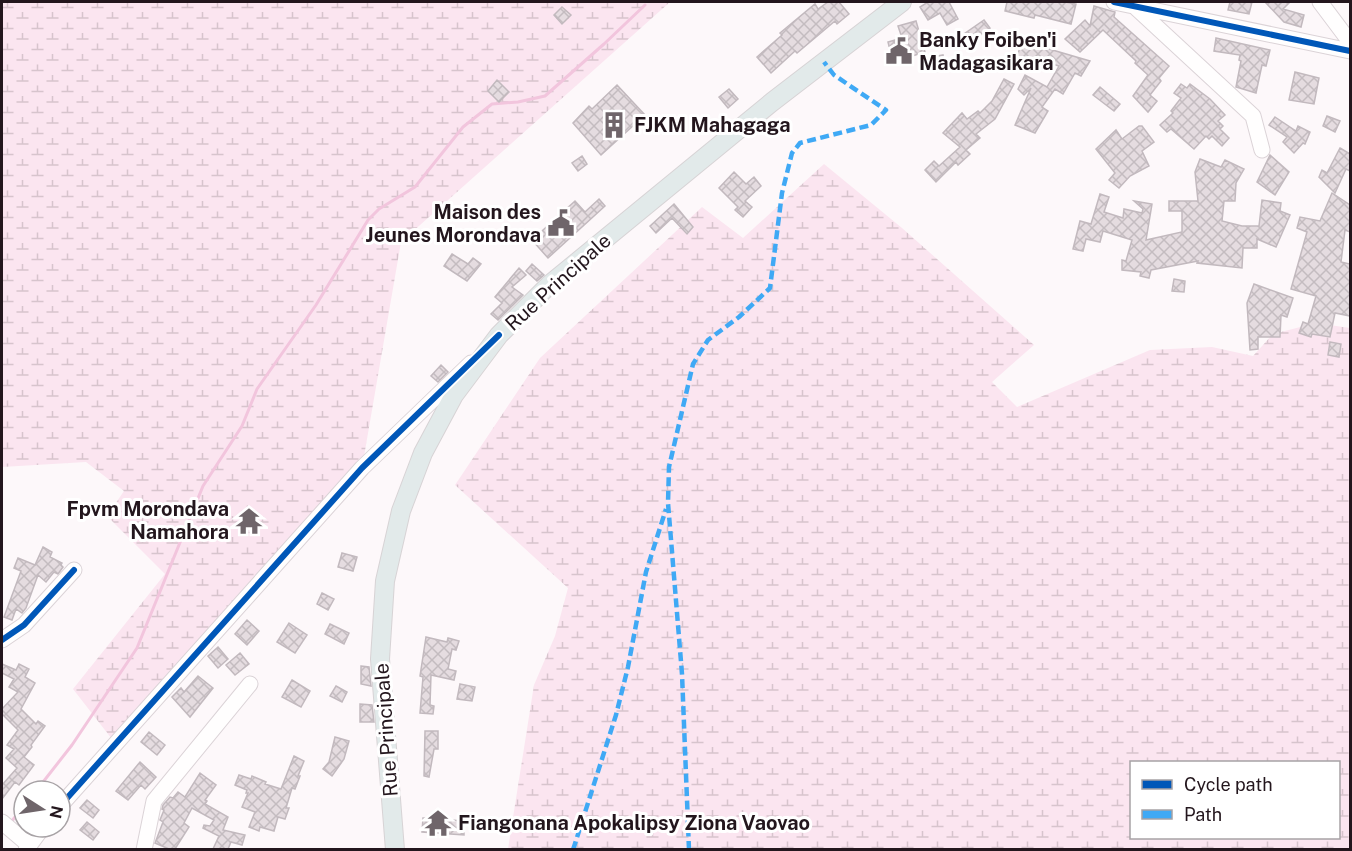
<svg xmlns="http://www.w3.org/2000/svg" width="1352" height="851" font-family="'Public Sans',sans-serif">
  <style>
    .wetland { fill: url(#wetland-marsh); fill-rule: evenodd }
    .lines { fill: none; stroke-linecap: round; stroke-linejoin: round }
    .stream { stroke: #f2c5dd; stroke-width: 3 }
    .building { fill: url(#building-cross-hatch); stroke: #c2b9be; stroke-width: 1.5 }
    .minor-casing { stroke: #dbd3d7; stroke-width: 17 }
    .major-casing { stroke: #d7d3d5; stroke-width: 20 }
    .minor { stroke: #fffefe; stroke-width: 15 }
    .major { stroke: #e2eaea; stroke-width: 18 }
    .quiet { stroke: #3fa9f5; stroke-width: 4.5; stroke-dasharray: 9 4.5; stroke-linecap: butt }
    .cycleway-casing { stroke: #fff; stroke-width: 10 }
    .cycleway { stroke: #0057b8; stroke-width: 6 }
    .labels { text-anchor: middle; stroke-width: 6; stroke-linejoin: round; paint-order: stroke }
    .poi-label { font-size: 20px; font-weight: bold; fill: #23161d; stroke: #fff; text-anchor: start }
    .street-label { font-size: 20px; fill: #23161d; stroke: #fff }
  </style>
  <defs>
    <pattern id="wetland-marsh" width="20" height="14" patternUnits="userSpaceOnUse" patternTransform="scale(1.5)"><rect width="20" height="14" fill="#fbe5f0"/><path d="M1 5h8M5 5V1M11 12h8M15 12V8" fill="none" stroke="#d7c4cd"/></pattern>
    <pattern id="building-cross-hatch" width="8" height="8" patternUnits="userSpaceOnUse" patternTransform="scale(1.5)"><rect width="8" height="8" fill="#e5dce0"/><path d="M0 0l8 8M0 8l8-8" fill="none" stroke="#c4bcc0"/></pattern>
  </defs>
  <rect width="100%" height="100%" fill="#fdf8fa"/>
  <path class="wetland" d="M 2,2 L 670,2 L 401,242 L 362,468 L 115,743 L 73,689 L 165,574 L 107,516 L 124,491 L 86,462 L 2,467 Z
    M 824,164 L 902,228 L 1034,345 L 992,382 L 1017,407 L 1150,350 L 1212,347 L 1253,356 L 1273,334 L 1316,323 L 1350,328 L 1350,849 L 508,849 L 534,685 L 555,636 L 568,588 L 455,485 L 540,358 L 702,207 L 743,238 ZM 1132,762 L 1338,762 L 1338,838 L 1132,838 Z"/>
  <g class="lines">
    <path class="stream" d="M 36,791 L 72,745 L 137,648 L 203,486 L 242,426 L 257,389 L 316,305 L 368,220 L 379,209 L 415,187 L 463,127 L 492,104 L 518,102 L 545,96 L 604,44 L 645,5
      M 11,822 L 24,806"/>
  </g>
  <path class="building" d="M 828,2 L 839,2 L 849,14 L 837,24 L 835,21 L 797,53 L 795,51 L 771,73 L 757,57 L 782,35 L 780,33 L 815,4 L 818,9 Z
    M 928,2 L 949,2 L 958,19 L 947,25 L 940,13 L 928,20 L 920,7 Z
    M 1007,2 L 1065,2 L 1076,4 L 1071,24 L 1035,15 L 1034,18 L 1005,11 Z
    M 1230,2 L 1252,2 L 1249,14 L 1228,10 Z
    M 1265,2 L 1290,2 L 1283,9 L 1304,15 L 1301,27 L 1284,22 Z
    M 1094,6 L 1115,12 L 1114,17 L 1169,66 L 1159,78 L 1161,81 L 1150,95 L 1157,101 L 1148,112 L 1133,96 L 1148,75 L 1135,63 L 1136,61 L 1103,30 L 1080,52 L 1065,39 L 1085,20 L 1090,26 Z
    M 562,7 L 571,15 L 562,24 L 554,15 Z
    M 984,20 L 990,28 L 970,43 L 964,34 Z
    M 916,21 L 925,52 L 893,62 L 888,42 L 902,38 L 898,26 Z
    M 1022,38 L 1033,41 L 1032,44 L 1090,61 L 1081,76 L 1075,73 L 1063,94 L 1055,89 L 1042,107 L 1048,111 L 1035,133 L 1015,125 L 1031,88 L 1024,95 L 1018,89 L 1025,75 L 1047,87 L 1059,66 L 1029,57 L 1026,70 L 1015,67 Z
    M 1216,38 L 1270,50 L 1266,66 L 1262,65 L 1256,93 L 1236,87 L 1241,61 L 1239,60 L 1240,55 L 1214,51 Z
    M 943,55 L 945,70 L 934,72 L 932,57 Z
    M 1295,72 L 1319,78 L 1314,104 L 1289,100 Z
    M 1004,79 L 1014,84 L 995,119 L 976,134 L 980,138 L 966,150 L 970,154 L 958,165 L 956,162 L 936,182 L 925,170 L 934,161 L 939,166 L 960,147 L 943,133 L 962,113 L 967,119 L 978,111 L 980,113 L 992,101 Z
    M 497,80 L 509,92 L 499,102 L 488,91 Z
    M 1181,84 L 1187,88 L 1190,84 L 1210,99 L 1225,115 L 1218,121 L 1223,126 L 1220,129 L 1229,138 L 1222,146 L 1212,136 L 1209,139 L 1206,136 L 1194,149 L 1171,129 L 1167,132 L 1160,125 L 1173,113 L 1171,111 L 1181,98 L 1174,93 Z
    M 617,85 L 645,115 L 601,155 L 573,123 L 589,106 L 592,109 Z
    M 1100,87 L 1120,104 L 1114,111 L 1093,95 Z
    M 729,89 L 738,99 L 728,108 L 719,97 Z
    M 1327,116 L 1340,121 L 1335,132 L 1323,126 Z
    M 1275,117 L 1296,131 L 1298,126 L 1310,132 L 1305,144 L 1303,143 L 1294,153 L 1283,142 L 1287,137 L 1269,125 Z
    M 1139,126 L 1142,126 L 1154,142 L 1142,151 L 1149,166 L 1130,176 L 1119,188 L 1109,180 L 1115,173 L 1096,149 L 1116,130 L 1122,139 Z
    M 1340,148 L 1350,154 L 1350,171 L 1346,169 L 1335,193 L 1319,177 L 1322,170 L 1327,173 Z
    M 1270,155 L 1289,172 L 1275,195 L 1257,182 Z
    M 582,156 L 587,164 L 578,171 L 572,163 Z
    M 1200,159 L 1221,167 L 1225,160 L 1244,169 L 1236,183 L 1235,201 L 1224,201 L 1222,221 L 1242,226 L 1259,226 L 1262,200 L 1281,203 L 1280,211 L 1290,215 L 1276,247 L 1257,239 L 1257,248 L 1243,248 L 1242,268 L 1197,263 L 1198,261 L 1151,270 L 1149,278 L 1140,276 L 1141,272 L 1122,270 L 1122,260 L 1126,261 L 1132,240 L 1103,231 L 1100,242 L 1086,239 L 1083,251 L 1073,249 L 1080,221 L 1091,224 L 1100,194 L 1109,197 L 1104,212 L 1123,218 L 1124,209 L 1142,213 L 1143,209 L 1134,201 L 1152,204 L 1146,240 L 1182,232 L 1182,211 L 1169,211 L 1169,201 L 1198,201 L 1195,172 Z
    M 734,172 L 746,184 L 754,177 L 761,186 L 745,201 L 752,207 L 743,217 L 735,210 L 738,207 L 719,188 Z
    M 1332,193 L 1350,205 L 1350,232 L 1345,230 L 1341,262 L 1350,264 L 1350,316 L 1335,313 L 1330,337 L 1312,334 L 1311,337 L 1299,333 L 1303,322 L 1308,324 L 1316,296 L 1291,289 L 1307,232 L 1297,228 L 1300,217 L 1320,221 Z
    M 599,199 L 605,206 L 548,258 L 532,240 L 575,201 L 585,212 Z
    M 674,204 L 693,227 L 687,234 L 672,218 L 656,233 L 650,226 Z
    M 452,254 L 468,264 L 473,258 L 481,264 L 467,281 L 444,266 Z
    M 532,264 L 544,275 L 537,281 L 526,271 Z
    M 519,268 L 526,275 L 512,287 L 523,295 L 498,320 L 491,314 L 502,303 L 495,297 Z
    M 1174,279 L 1185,281 L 1184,292 L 1172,291 Z
    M 1254,284 L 1293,298 L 1287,317 L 1281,315 L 1280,337 L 1258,337 L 1258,349 L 1250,350 L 1247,303 Z
    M 1330,342 L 1341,344 L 1339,357 L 1328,355 Z
    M 441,365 L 448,372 L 438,382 L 431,376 Z
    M 43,547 L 52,552 L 50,557 L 62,563 L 61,565 L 63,567 L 58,574 L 54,572 L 46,582 L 38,575 L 26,608 L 22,613 L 16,609 L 12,620 L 4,617 L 21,571 L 14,568 L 18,558 L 35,565 Z
    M 342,553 L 357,557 L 353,571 L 338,567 Z
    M 322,593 L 334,599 L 328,610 L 317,604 Z
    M 247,620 L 259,631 L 247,645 L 235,634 Z
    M 289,623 L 307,635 L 295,653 L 277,642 Z
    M 330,624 L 349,633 L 344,644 L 325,634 Z
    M 426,637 L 447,642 L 448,638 L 459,641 L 456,650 L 452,649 L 448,669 L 456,671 L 454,680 L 431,675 L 430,705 L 434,706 L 433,714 L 420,713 L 423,677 L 420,676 Z
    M 218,647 L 228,659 L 218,668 L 208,656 Z
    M 240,653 L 249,664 L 235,675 L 226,665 Z
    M 2,664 L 16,670 L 19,664 L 29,669 L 25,677 L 35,683 L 21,709 L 36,724 L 38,721 L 45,726 L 31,745 L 32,747 L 24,757 L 34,765 L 19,785 L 15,782 L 2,799 L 2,785 L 17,768 L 6,758 L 14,749 L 7,745 L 18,730 L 2,714 L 2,709 L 18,692 L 9,687 L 14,679 L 2,673 Z
    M 361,666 L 369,667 L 371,686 L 361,684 Z
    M 198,676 L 213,688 L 190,717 L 172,697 L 181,688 L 184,692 Z
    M 292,680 L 310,691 L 301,707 L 282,697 Z
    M 460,684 L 475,687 L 472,701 L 457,699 Z
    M 336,686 L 347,692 L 342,702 L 330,696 Z
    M 360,704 L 372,705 L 374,722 L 360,722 Z
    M 425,731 L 438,731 L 438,749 L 434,749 L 429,777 L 424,776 Z
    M 149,732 L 165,745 L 157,755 L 141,742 Z
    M 335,737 L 349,741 L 344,759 L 332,776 L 323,769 L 329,762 Z
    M 294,756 L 304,761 L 298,776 L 300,776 L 295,789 L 292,788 L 286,808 L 289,808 L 285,819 L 278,817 L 274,831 L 260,827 L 259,831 L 249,827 L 255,812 L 242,807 L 248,793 L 246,793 L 247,790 L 235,785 L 239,775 L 251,779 L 252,776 L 266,782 L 265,784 L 281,789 Z
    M 140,762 L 156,777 L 145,789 L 141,785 L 128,800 L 116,791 Z
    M 200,773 L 216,785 L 205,800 L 207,801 L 205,804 L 228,817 L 223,830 L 245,835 L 242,845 L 231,842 L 228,849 L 213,849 L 219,836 L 203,828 L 204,825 L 210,826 L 214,820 L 192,808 L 184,823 L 189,827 L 175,849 L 169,849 L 155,843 L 163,822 L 160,820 L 164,810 L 162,809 L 163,805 L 170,797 L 173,798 L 178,792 L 185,797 Z
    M 87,800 L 99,810 L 93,818 L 80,808 Z
    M 423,818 L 464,821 L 464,835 L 422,832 Z
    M 87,822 L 99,832 L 93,840 L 80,830 Z"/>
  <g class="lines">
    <defs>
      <path id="minor" d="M 1114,2 L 1350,51
        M 1320,2 L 1350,42
        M 1133,5 L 1253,116 L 1262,150
        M 2,640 L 24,625 L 74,570
        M 60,806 L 362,468 L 471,363
        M 2,822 L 29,845
        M 26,850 L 43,827
        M 144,850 L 154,801 L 250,684"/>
      <path id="major" d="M 395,850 L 380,659 L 385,581 L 401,511 L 423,453 L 454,395 L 499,335 L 549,285 L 772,102 L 902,2"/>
    </defs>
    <use href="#minor" class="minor-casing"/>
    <use href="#major" class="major-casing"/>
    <use href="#minor" class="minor"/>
    <use href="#major" class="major"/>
    <path class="quiet" d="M 573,850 L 616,715 L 628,667 L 646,572 L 666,509
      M 689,850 L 682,674 L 668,503 L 669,467 L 693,364 L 708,340 L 739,317 L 770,288 L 782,193 L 792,153 L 800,143 L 871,125 L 886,110 L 834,75 L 824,62"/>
    <defs>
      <path id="cycleway" d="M 1114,2 L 1350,51
        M 2,640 L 24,625 L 74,570
        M 60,806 L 362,468 L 499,335"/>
    </defs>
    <use href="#cycleway" class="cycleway-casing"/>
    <use href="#cycleway" class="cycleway"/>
  </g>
  <defs>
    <symbol id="civic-bare" viewBox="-9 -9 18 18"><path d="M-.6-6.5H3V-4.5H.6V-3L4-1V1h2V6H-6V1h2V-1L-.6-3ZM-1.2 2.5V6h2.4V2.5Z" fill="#6f656a" stroke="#fff" stroke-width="2.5" paint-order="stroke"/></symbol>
    <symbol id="building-bare" viewBox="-9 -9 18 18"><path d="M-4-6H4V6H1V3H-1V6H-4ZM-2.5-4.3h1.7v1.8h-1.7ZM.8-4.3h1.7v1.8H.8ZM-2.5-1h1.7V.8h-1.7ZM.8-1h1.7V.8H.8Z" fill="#6f656a" stroke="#fff" stroke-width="2.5" paint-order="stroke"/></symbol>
    <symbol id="temple-bare" viewBox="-9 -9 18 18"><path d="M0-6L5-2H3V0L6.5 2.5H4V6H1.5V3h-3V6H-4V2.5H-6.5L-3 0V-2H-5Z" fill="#6f656a" stroke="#fff" stroke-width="2.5" paint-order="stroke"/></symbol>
  </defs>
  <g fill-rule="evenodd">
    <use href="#civic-bare" x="880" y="32" width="38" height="38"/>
    <use href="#building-bare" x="595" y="106" width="38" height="38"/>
    <use href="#civic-bare" x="542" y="204" width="38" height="38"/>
    <use href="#temple-bare" x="230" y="502" width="38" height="38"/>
    <use href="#temple-bare" x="419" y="804" width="38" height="38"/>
  </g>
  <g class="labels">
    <g class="poi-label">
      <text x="919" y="47">Banky Foiben'i<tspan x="919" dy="23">Madagasikara</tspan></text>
      <text x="634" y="132">FJKM Mahagaga</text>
      <text x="541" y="219" text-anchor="end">Maison des<tspan x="541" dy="23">Jeunes Morondava</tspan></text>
      <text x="229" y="516" text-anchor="end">Fpvm Morondava<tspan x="229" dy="23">Namahora</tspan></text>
      <text x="458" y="830">Fiangonana Apokalipsy Ziona Vaovao</text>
    </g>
    <g class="street-label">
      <text transform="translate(558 282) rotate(-42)" y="7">Rue Principale</text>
      <text transform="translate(386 730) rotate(-94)" y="7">Rue Principale</text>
    </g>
  </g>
  <rect width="1352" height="851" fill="none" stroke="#23161d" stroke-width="6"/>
  <rect x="1130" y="761" width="210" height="78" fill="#ffffff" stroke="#a7a2a5" stroke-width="1.5"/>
  <rect x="1142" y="780" width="30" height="9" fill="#0057b8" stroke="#a7a2a5" stroke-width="1.5"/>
  <text x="1184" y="791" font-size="18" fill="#23161d">Cycle path</text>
  <rect x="1142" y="810" width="30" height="9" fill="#3fa9f5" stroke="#a7a2a5" stroke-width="1.5"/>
  <text x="1184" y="821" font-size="18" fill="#23161d">Path</text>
  <g transform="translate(42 809) rotate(102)"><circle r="28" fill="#ffffff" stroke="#a7a2a5" stroke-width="1.5"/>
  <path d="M0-4.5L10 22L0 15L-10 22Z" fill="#6f656a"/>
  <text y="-9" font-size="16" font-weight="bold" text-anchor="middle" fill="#23161d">N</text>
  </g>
</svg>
